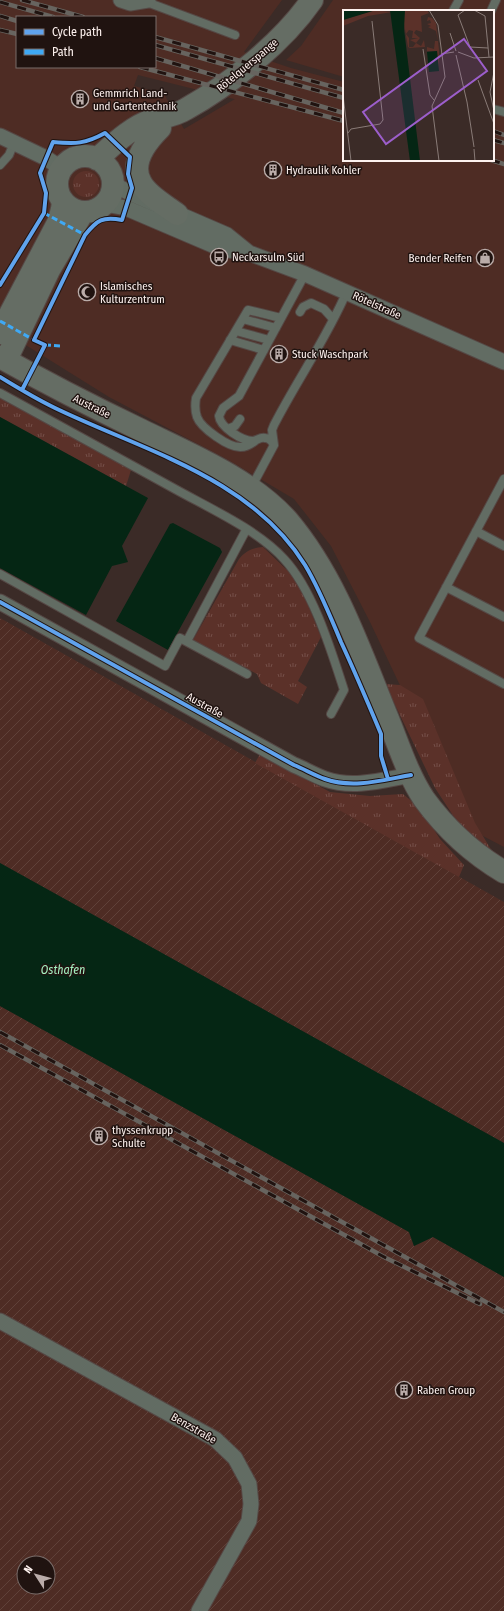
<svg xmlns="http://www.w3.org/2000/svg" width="504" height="1611" font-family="'Fira Sans Condensed',sans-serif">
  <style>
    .built { fill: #4e2c24; fill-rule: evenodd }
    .industrial { fill: url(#industrial-furrows); fill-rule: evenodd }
    .grass { fill: url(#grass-tufts) }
    .water { fill: #052614 }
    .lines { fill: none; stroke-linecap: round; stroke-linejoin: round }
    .service-casing { stroke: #554845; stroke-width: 10 }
    .minor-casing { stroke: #554845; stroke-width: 17 }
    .secondary-casing { stroke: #554845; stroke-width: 24 }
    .service { stroke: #626c63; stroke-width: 8 }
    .minor { stroke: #626c63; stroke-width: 15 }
    .secondary { stroke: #656d64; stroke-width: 22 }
    .rail-casing { stroke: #67645f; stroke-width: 4.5 }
    .rail { stroke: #201310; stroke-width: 3; stroke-dasharray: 9; stroke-linecap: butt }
    .quiet { stroke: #3fa9f5; stroke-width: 3; stroke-dasharray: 6 3; stroke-linecap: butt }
    .cycleway-casing { stroke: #201310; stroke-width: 6 }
    .cycleway { stroke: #60a3ed; stroke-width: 4 }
    .labels { text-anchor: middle; stroke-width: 3; stroke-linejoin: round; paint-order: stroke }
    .street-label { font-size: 11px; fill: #fef2ef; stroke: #201310 }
    .poi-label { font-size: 11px; fill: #fef2ef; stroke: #201310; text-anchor: start }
    .water-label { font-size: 12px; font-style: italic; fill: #a4f2c1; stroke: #201310 }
    .inset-road { fill: none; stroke: #897b77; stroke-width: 1 }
    .view { fill: #9c5ecb; fill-opacity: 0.15; stroke: #9c5ecb; stroke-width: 2 }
    .inset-edge { fill: none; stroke: #fef2ef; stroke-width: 2 }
  </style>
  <defs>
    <pattern id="industrial-furrows" width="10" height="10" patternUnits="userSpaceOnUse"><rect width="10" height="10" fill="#4e2c24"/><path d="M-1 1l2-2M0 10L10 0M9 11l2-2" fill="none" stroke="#604139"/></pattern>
    <pattern id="grass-tufts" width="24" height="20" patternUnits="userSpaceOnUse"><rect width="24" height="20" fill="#5b3129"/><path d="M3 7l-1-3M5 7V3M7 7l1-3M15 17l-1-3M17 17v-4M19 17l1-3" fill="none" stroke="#744f48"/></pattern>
  </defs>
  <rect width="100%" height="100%" fill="#3b2b27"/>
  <path class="built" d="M 0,0 L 282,0 L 244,52 L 291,68 L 344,82 L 344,160 L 493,160 L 493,11 L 344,11 L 344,77 L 286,60 L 301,46 L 333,0 L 504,0 L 504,847 L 483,836 L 459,810 L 370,622 L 331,546 L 294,499 L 228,460 L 109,397 L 0,329 ZM 17,17 L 155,17 L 155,67 L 17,67 ZM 138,75 L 234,99 L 235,99 L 184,129 L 164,94 L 134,86 Z"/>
  <path class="industrial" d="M 0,618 L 504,902 L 504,1143 L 0,863 Z
    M 0,1006 L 409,1232 L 414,1246 L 433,1237 L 504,1277 L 504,1611 L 0,1611 ZM 24,1563 L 48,1563 L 48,1587 L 24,1587 Z"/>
  <path class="grass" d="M73 184a13 13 0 1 1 26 0a13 13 0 1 1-26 0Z
    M 0,397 L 125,465 L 131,470 L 126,486 L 0,417 Z
    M 263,547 L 292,575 L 302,590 L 321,637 L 298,681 L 307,687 L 298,704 L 261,683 L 257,674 L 193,640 L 239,559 C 246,551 252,548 263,547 Z
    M 385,684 L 400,685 L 423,699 L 475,823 L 495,856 L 458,823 L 435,788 Z
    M 260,754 L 330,792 L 370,796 L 403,794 L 420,808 L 440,839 L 464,865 L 459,877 L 255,763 Z"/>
  <path class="water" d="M 0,417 L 148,498 L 122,546 L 128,562 L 112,566 L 86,615 L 0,568 Z
    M 173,523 L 220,548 L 222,552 L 168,650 L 116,621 L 170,524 Z
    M 0,863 L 504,1143 L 504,1277 L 433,1237 L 414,1246 L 409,1232 L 0,1006 Z"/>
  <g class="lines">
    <defs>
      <path id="service" d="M 144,1 L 235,35
        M 453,11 L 459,0
        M 491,11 L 496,0
        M 493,109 L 504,112
        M 0,165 L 9,155 L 14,143
        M 300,312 L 303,307 L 311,303 L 324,309 L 333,319
        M 243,319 L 276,328
        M 236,331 L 269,340
        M 230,340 L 264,350
        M 0,393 C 58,425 117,457 175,489 C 209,508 258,530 284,559 C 313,590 331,650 344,690 L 331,714
        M 228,429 L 235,426 L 240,419
        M 255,441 C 251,444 247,447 241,447 C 229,448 201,428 197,417 C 195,411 195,404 196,398 L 248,310 L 281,318
        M 274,445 C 272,441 270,438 265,438 C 260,437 258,440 253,441 C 242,441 220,427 219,416 L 223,408 L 239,396 L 305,274
        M 504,479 L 419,638 L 504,684
        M 251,488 L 274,445 L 272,430 L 274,425 C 297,380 327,338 347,291
        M 476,531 L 504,546
        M 0,574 L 165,666 L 180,638 L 247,674
        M 446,587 L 504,617
        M 187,641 L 246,530"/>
      <path id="minor" d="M 121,0 L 130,3 L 148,0
        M 0,136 L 46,158 L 62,169
        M 113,184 L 130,193 L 227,235 L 248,252
        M 105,204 L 126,208 L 222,249 L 249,253 L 305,274 L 504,362
        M 0,602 L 294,765 C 304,769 314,775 325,779 C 353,789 383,780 411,775
        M 0,1321 L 215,1439 L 235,1458 L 249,1484 L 251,1504 L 249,1521 L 199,1611"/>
      <path id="secondary" d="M 160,128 C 146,142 129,163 141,183 C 148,196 165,205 177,214
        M57 184a28 28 0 1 1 56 0a28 28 0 1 1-56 0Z
        M 97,159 C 113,145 131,127 152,120 C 164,117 175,116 186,109 C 231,84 283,42 312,0
        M 0,333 L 59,221 L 62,209 L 63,201
        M 0,357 C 46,383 93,407 141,430 C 190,454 251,479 288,521 C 336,578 360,651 388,719 C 399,746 408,775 424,799 C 446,829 472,853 504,872
        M 6,360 L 49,270 L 83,212"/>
    </defs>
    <use href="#service" class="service-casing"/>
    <use href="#minor" class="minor-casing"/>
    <use href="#secondary" class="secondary-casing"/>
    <use href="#service" class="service"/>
    <use href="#minor" class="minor"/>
    <use href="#secondary" class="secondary"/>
    <defs>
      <path id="rail" d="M 22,0 L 83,17
        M 0,2 L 53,17
        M 0,16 L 17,21
        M 0,30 L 17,34
        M 155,37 L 344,90
        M 155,45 L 344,98
        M 155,58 L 344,113
        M 140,67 L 344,121
        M 493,131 L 504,135
        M 493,140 L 504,143
        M 491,160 L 504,164
        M 0,1032 L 504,1312
        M 0,1045 L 386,1258 L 480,1304"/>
    </defs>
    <use href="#rail" class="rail-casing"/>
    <use href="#rail" class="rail"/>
    <path class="quiet" d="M 44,213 L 85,235
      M 0,321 L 34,340
      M 45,345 L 62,346"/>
    <defs>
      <path id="cycleway" d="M 0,285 L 44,213 L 46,193 L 40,173 L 53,142 C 76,144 85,144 105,133 L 130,157 L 128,174 L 132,188 L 122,220 C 103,216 97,220 85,235 L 34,340 L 45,345 L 22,390
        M 0,377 C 18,388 36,399 55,408 C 144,451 250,477 305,565 C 320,590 330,616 341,642 C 355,672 368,703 381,734 L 381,756 L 388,779
        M 0,602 L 294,765 C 304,769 314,775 325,779 C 353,789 383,780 411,775"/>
    </defs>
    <use href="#cycleway" class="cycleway-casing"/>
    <use href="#cycleway" class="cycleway"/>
  </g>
  <defs>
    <symbol id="building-ring" viewBox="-11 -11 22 22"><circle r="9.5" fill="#201310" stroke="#baaca9" stroke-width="1.5"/><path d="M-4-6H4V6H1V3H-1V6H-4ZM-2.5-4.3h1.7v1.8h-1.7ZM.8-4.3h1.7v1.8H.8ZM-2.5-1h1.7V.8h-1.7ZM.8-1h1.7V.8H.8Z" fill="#baaca9"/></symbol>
    <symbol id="bus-ring" viewBox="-11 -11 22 22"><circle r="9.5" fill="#201310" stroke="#baaca9" stroke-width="1.5"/><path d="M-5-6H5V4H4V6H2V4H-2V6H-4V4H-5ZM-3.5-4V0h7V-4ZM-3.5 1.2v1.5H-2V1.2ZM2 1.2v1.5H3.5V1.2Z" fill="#baaca9"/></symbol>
    <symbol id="shop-ring" viewBox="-11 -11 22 22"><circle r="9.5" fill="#201310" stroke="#baaca9" stroke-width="1.5"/><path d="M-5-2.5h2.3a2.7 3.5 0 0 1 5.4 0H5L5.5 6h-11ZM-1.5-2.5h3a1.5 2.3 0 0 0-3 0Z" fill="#baaca9"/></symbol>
    <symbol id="mosque-ring" viewBox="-11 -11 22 22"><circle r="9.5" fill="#201310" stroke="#baaca9" stroke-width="1.5"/><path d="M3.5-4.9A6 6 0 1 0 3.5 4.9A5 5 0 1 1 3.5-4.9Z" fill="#baaca9"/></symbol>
  </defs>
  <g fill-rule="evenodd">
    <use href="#building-ring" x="70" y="89" width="20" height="20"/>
    <use href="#building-ring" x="263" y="160" width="20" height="20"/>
    <use href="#bus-ring" x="209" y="247" width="20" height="20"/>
    <use href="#shop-ring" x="475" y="248" width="20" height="20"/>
    <use href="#mosque-ring" x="77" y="282" width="20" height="20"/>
    <use href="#building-ring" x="269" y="344" width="20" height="20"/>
    <use href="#building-ring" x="89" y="1126" width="20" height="20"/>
    <use href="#building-ring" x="394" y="1380" width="20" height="20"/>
  </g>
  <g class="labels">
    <g class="street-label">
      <text transform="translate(247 65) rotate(-40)" y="4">Rötelquerspange</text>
      <text transform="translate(377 305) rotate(24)" y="4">Rötelstraße</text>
      <text transform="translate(92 406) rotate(26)" y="4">Austraße</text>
      <text transform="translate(205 705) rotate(29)" y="4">Austraße</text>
      <text transform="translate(194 1428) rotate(30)" y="4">Benzstraße</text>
    </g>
    <g class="poi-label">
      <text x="93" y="97">Gemmrich Land-<tspan x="93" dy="13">und Gartentechnik</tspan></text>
      <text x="286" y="174">Hydraulik Kohler</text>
      <text x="232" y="261">Neckarsulm Süd</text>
      <text x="472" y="262" text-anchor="end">Bender Reifen</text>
      <text x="100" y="290">Islamisches<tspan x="100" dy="13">Kulturzentrum</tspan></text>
      <text x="292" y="358">Stuck Waschpark</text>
      <text x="112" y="1134">thyssenkrupp<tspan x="112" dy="13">Schulte</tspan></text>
      <text x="417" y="1394">Raben Group</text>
    </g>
    <g class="water-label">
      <text x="63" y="974">Osthafen</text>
    </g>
  </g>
  <g transform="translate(343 10)">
    <rect width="151" height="151" fill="#3b2b27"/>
    <path d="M 31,0 L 49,2 L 25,6 L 0,16 L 0,10 ZM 62,0 L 84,0 L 86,3 L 78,6 L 79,22 L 73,20 L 71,23 L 77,28 L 73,33 L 67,30 L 75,28 L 69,28 L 70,21 L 66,20 L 63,24 L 66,28 L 66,37 L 70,37 L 73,33 L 78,36 L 81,30 L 82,37 L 67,38 L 65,37 L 60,8 ZM 85,7 L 89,8 L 93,13 L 96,40 L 96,59 L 94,41 L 84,41 L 84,37 L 91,39 L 92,31 L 95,31 L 93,21 L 85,17 L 88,16 L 84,14 L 88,13 L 87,10 L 84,11 Z" fill="#5b3129"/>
    <path d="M 0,0 L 33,0 L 0,10 ZM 47,0 L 62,0 L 61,19 L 77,151 L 67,151 ZM 94,41 L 96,61 L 86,62 L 84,42 Z" fill="#052614"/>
    <path class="inset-road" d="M 86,0 L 95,15 L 102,67 L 89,96 L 96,151M 122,0 L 115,5 L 127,37 L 145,38M 131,0 L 142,6 L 146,47M 107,23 L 113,41M 80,39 L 87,85 L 91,90M 115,42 L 131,48 L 151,47M 98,44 L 111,42M 113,45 L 124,92 L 131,137M 151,62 L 147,82 L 151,101M 135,70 L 151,114M 0,85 L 8,151M 5,123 L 8,119 L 37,114 L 40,110 L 29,11M 131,139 L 132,151"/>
    <path class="view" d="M 121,29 L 144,61 L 43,134 L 20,102 Z"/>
    <rect width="151" height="151" class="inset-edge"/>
  </g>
  <rect x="16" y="16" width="140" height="52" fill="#201310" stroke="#796c69"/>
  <rect x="24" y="29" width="20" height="6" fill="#60a3ed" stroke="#796c69"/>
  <text x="52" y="36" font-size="12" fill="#fef2ef">Cycle path</text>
  <rect x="24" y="49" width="20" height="6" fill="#3fa9f5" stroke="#796c69"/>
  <text x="52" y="56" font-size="12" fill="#fef2ef">Path</text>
  <g transform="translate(36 1575) rotate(306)"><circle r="19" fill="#201310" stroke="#796c69"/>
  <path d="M0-3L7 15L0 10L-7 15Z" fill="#baaca9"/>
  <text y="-6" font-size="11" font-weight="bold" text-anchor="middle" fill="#fef2ef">N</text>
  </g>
</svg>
